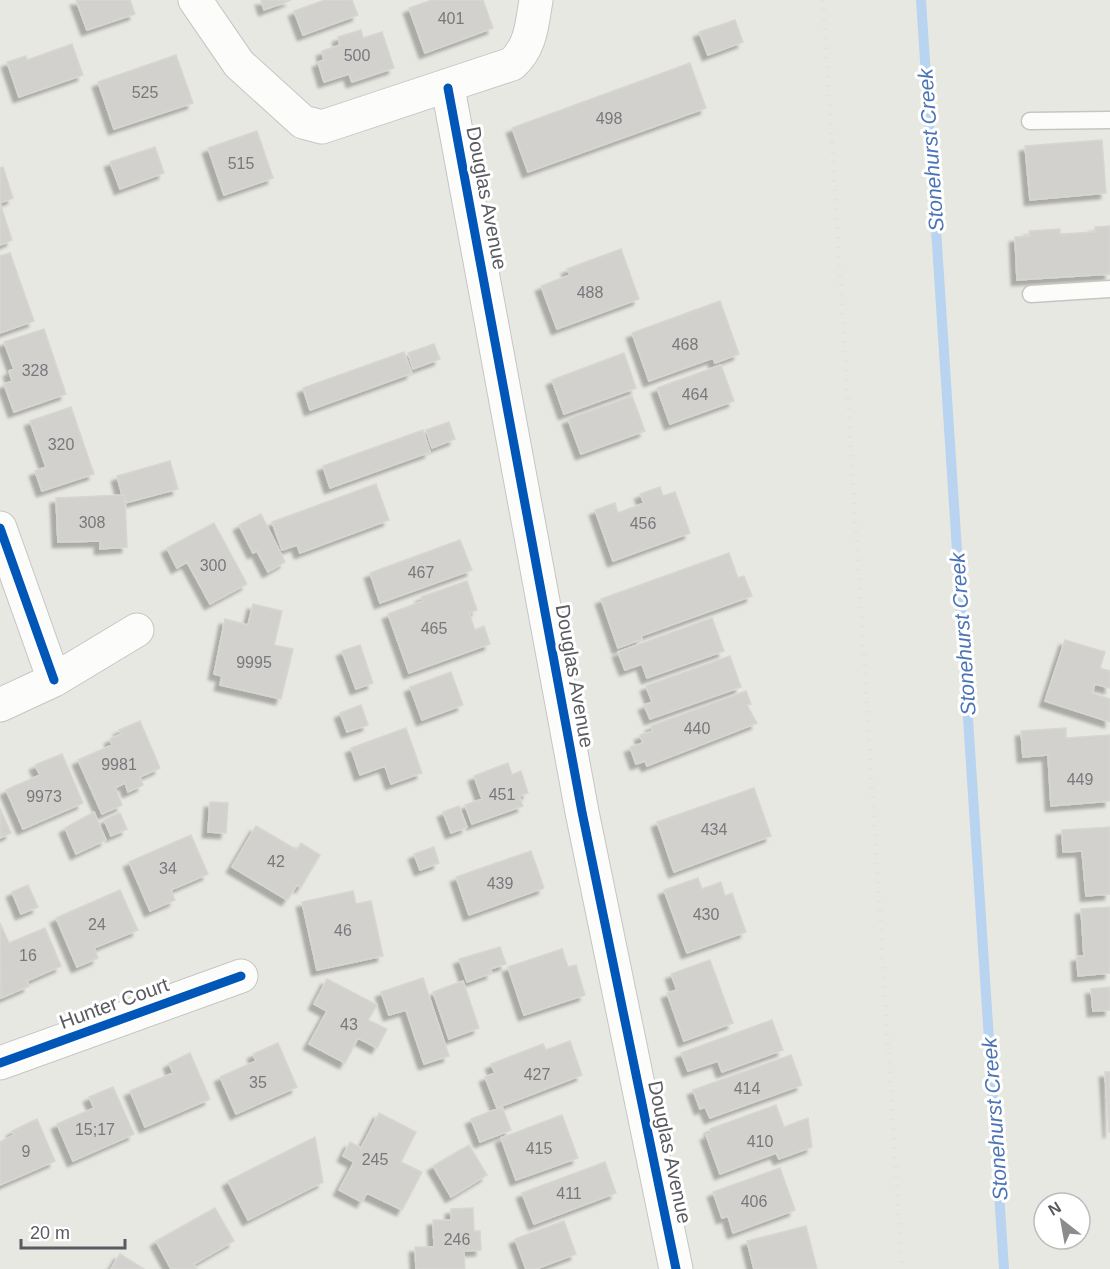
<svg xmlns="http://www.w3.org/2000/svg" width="1110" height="1269" font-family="Arial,sans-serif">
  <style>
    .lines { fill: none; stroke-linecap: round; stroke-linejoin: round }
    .stream { stroke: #b9d4f0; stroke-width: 10 }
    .building { fill: #d2d1ce; stroke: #d7d6d2; stroke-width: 1.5; filter: url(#shadow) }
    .lane-casing { stroke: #c5c5c5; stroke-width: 19 }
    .street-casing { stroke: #c5c5c5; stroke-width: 35 }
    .lane { stroke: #fcfcfb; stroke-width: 16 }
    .street { stroke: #fcfcfb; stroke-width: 33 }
    .rail { stroke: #e1e1e0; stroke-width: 4.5; stroke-dasharray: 1.5 8; stroke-linecap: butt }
    .cycleway-casing { stroke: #fff; stroke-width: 13 }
    .cycleway { stroke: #0057b8; stroke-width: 9 }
    .labels { text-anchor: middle; stroke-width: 6; stroke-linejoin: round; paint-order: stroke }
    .number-label { font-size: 16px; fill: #78797c }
    .street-label { font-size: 20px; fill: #595b60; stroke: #fff }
    .water-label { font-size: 21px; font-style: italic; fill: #4b74b6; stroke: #fff }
  </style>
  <defs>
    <filter id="shadow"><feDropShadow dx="-5.5" dy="5.5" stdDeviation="1.5" flood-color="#0004"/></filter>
  </defs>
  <rect width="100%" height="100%" fill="#e8e8e3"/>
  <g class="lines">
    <path class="stream" d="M 921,0 L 1004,1269"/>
  </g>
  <path class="building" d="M 76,0 L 130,0 L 135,14 L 87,30 Z
    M 261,0 L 291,0 L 264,10 Z
    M 325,0 L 352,0 L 358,15 L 303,35 L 294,11 Z
    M 432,0 L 483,0 L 493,28 L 425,53 L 409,8 Z
    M 735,20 L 743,42 L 708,55 L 699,32 Z
    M 361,30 L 363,38 L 382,32 L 394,68 L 352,82 L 349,74 L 324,82 L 318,62 L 324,60 L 322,51 L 340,45 L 338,37 Z
    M 72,44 L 83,75 L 19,97 L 7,62 L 26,56 L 27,60 Z
    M 176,55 L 193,103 L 114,129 L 98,82 Z
    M 690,63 L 706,108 L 528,172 L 512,128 Z
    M 257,131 L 273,178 L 224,195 L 208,148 Z
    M 1102,140 L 1106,193 L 1030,200 L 1025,146 Z
    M 155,147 L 164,173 L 120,189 L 110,162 Z
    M 3,167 L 13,198 L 0,203 L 0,168 Z
    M 0,203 L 12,240 L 0,245 Z
    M 1110,226 L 1110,274 L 1017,280 L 1015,237 L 1030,236 L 1029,231 L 1060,229 L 1060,234 L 1095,232 L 1095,227 Z
    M 621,249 L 639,299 L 557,329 L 541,286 L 570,275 L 567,269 Z
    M 10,253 L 34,321 L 0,333 L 0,256 Z
    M 720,301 L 739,354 L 715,363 L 713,358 L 649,381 L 632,333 Z
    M 44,329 L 66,394 L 14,412 L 4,384 L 12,381 L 9,371 L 14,369 L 4,342 Z
    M 434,344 L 440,359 L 413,369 L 408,353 Z
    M 404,352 L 412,373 L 310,410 L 303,388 Z
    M 624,353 L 636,388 L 564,414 L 552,380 Z
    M 721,365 L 734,401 L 670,424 L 657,388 Z
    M 632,396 L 645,431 L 581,454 L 568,419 Z
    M 71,407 L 94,474 L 42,491 L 35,471 L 46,467 L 30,421 Z
    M 449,422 L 455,439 L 432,448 L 426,430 Z
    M 423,430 L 430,452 L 330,488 L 323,466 Z
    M 170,461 L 178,489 L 125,503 L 125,495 L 122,495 L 117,476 Z
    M 376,484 L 389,520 L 300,553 L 297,545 L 282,550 L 272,522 Z
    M 660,487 L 663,496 L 675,492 L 690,533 L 613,561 L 595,510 L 615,503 L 618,513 L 644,503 L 640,494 Z
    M 122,495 L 125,495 L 127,547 L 100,549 L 100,541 L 58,542 L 56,498 Z
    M 261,514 L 285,562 L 268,572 L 257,551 L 253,553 L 239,525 Z
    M 214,523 L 247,584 L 210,604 L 187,562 L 177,568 L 167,548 Z
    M 460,540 L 472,570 L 380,603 L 370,573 Z
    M 729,553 L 738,578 L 744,576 L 752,596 L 641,636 L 642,639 L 618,648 L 601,599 Z
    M 467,581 L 477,610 L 469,613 L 475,630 L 484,626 L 490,644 L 409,673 L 388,614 L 423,601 L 421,597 Z
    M 253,604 L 282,611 L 274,645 L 293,649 L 281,699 L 220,685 L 222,676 L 214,674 L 225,619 L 248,625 Z
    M 712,618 L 724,651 L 647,678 L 642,664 L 625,670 L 618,652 Z
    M 1065,640 L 1105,652 L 1100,668 L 1110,671 L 1110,688 L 1095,684 L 1092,693 L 1110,699 L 1110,722 L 1045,701 Z
    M 360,645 L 373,683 L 356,689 L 342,651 Z
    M 730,656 L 741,687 L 650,719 L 644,705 L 652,702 L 646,686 Z
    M 451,672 L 463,705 L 422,720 L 410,687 Z
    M 746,691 L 751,704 L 747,705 L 757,723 L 647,766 L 645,761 L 636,764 L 630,747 L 643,743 L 640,735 L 653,731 L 651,726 Z
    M 361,705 L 368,725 L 347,732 L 340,713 Z
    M 140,721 L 160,768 L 140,777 L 143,785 L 128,792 L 125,783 L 115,788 L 122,805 L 102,814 L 78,760 L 112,745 L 110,739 L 121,734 L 119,730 Z
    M 406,728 L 422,773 L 391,784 L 385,766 L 360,775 L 351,748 Z
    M 1066,728 L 1066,738 L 1110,735 L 1110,801 L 1051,806 L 1048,755 L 1023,757 L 1021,731 Z
    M 62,754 L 83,803 L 23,829 L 6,790 L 40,775 L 35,765 Z
    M 508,763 L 512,775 L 521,771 L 528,793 L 519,796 L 523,806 L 472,824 L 465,805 L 482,799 L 474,776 Z
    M 754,788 L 771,836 L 674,872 L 657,822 Z
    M 210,802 L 228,803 L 226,833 L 208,832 Z
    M 459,806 L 467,827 L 451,833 L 443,812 Z
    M 0,808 L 11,833 L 0,838 Z
    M 94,812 L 106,840 L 76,854 L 65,828 Z
    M 120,813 L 127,829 L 111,836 L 104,820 Z
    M 256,826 L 297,850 L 301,843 L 320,855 L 301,887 L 297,885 L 287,900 L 232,867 Z
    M 1110,827 L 1110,894 L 1086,896 L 1082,851 L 1063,852 L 1062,830 Z
    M 191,835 L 208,874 L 171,890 L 175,900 L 150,911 L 129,862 Z
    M 434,847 L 439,863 L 420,870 L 414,854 Z
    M 531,851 L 544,888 L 469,915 L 456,877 Z
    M 698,878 L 702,889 L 721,882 L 725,896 L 732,893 L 746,932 L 687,953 L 664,890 Z
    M 28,885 L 38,907 L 21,914 L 12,892 Z
    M 120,890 L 138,930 L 94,948 L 98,958 L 77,967 L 56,918 Z
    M 353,891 L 356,904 L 371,901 L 383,956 L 317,970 L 302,902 Z
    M 1110,907 L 1110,973 L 1078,976 L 1077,956 L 1084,956 L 1081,909 Z
    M 0,923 L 9,943 L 45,928 L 61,966 L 27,981 L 29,986 L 1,998 Z
    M 500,947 L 506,964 L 490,969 L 492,973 L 467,982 L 459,959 Z
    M 562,949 L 568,967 L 576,965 L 585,995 L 524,1015 L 508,967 Z
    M 710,960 L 733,1023 L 684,1041 L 667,993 L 677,990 L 671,974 Z
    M 423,978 L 449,1056 L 424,1064 L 406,1010 L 389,1015 L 381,992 Z
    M 327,979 L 377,1005 L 368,1020 L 387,1029 L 377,1048 L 358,1038 L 345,1063 L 309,1044 L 327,1011 L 314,1004 Z
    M 463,981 L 479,1028 L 449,1039 L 433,992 Z
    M 1110,987 L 1110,1010 L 1093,1011 L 1091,989 Z
    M 772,1020 L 783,1050 L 722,1072 L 718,1061 L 688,1071 L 681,1053 Z
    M 570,1041 L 582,1075 L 497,1108 L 485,1077 L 495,1073 L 491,1064 L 543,1044 L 546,1050 Z
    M 278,1043 L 297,1087 L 236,1114 L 220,1077 L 256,1061 L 253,1054 Z
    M 190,1053 L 210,1099 L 145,1127 L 130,1091 L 173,1073 L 169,1063 Z
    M 791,1055 L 802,1085 L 710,1118 L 705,1107 L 700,1109 L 693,1090 Z
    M 1105,1072 L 1110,1072 L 1110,1132 L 1109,1132 Z
    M 113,1087 L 134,1134 L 73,1161 L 57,1124 L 94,1108 L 89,1097 Z
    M 776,1105 L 784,1127 L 808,1118 L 812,1147 L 779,1159 L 776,1153 L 720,1174 L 706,1135 L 711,1133 L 710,1129 Z
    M 502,1107 L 511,1130 L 480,1142 L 471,1119 Z
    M 379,1113 L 416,1132 L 401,1162 L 422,1172 L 402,1210 L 367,1193 L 362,1202 L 339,1190 L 354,1162 L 343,1156 L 350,1142 L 361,1148 Z
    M 562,1115 L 578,1158 L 516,1180 L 501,1138 Z
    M 37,1119 L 55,1161 L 0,1185 L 0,1142 L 14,1135 L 12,1131 Z
    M 315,1137 L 323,1182 L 248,1220 L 228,1181 Z
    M 469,1145 L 487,1175 L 451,1197 L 433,1166 Z
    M 605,1162 L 616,1193 L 534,1224 L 522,1193 Z
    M 780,1168 L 795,1210 L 733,1233 L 728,1216 L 722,1218 L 713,1192 Z
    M 215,1208 L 234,1241 L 194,1264 L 197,1269 L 171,1269 L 156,1241 Z
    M 473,1208 L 474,1231 L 480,1231 L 481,1250 L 464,1251 L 465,1269 L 416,1269 L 415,1247 L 434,1247 L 433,1220 L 451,1220 L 451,1209 Z
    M 564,1221 L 576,1254 L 536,1269 L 526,1269 L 515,1239 Z
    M 806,1226 L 817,1269 L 754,1269 L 747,1241 Z
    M 120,1254 L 144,1269 L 111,1269 Z"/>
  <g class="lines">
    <defs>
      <path id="lane" d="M 1030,121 L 1110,120
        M 1031,294 L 1110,289"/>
      <path id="street" d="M 195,0 L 239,64 L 303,122 L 322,127 L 512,64 C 531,47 532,24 536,0
        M 448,88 L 582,812 L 676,1269
        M 0,528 L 54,680
        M 0,705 L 54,680 L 137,630
        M 0,1063 L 241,976"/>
    </defs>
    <use href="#lane" class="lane-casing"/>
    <use href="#street" class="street-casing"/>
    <use href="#lane" class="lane"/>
    <use href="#street" class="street"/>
    <path class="rail" d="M 823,0 L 902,1269"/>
    <defs>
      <path id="cycleway" d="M 448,88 L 582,812 L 676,1269
        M 0,528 L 54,680
        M 0,1063 L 241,976"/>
    </defs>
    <use href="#cycleway" class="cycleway-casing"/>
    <use href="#cycleway" class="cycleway"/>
  </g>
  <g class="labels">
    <g class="number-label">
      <text x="451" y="24">401</text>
      <text x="357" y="61">500</text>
      <text x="145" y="98">525</text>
      <text x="609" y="124">498</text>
      <text x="241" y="169">515</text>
      <text x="590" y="298">488</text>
      <text x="685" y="350">468</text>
      <text x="35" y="376">328</text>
      <text x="695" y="400">464</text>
      <text x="61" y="450">320</text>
      <text x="92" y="528">308</text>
      <text x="643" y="529">456</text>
      <text x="213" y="571">300</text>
      <text x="421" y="578">467</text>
      <text x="434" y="634">465</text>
      <text x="254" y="668">9995</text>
      <text x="697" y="734">440</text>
      <text x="119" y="770">9981</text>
      <text x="1080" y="785">449</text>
      <text x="502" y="800">451</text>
      <text x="44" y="802">9973</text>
      <text x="714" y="835">434</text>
      <text x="276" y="867">42</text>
      <text x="168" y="874">34</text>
      <text x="500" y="889">439</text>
      <text x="706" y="920">430</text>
      <text x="97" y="930">24</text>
      <text x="343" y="936">46</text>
      <text x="28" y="961">16</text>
      <text x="349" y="1030">43</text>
      <text x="537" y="1080">427</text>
      <text x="258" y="1088">35</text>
      <text x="747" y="1094">414</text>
      <text x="95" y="1135">15;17</text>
      <text x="760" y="1147">410</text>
      <text x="539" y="1154">415</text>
      <text x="26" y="1157">9</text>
      <text x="375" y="1165">245</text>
      <text x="569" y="1199">411</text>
      <text x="754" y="1207">406</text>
      <text x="457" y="1245">246</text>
    </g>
    <g class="street-label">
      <text transform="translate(487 198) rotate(79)" y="7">Douglas Avenue</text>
      <text transform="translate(575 676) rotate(80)" y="7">Douglas Avenue</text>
      <text transform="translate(114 1003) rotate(-20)" y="7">Hunter Court</text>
      <text transform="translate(670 1152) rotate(78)" y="7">Douglas Avenue</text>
    </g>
    <g class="water-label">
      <text transform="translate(931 150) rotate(-94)" y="7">Stonehurst Creek</text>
      <text transform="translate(963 634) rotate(-94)" y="7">Stonehurst Creek</text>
      <text transform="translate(995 1119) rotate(-94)" y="7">Stonehurst Creek</text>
    </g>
  </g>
  <g transform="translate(1062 1221) rotate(329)"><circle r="28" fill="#ffffff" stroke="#bdbdbf" stroke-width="1.5"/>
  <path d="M0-4.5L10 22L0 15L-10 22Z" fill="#8b8c8e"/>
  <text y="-9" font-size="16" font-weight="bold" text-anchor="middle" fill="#595b60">N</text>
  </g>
  <path d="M21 1239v9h104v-9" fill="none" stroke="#595b60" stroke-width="3"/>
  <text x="30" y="1239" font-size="18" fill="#595b60" stroke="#ffffff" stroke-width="4.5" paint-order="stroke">20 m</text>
</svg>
